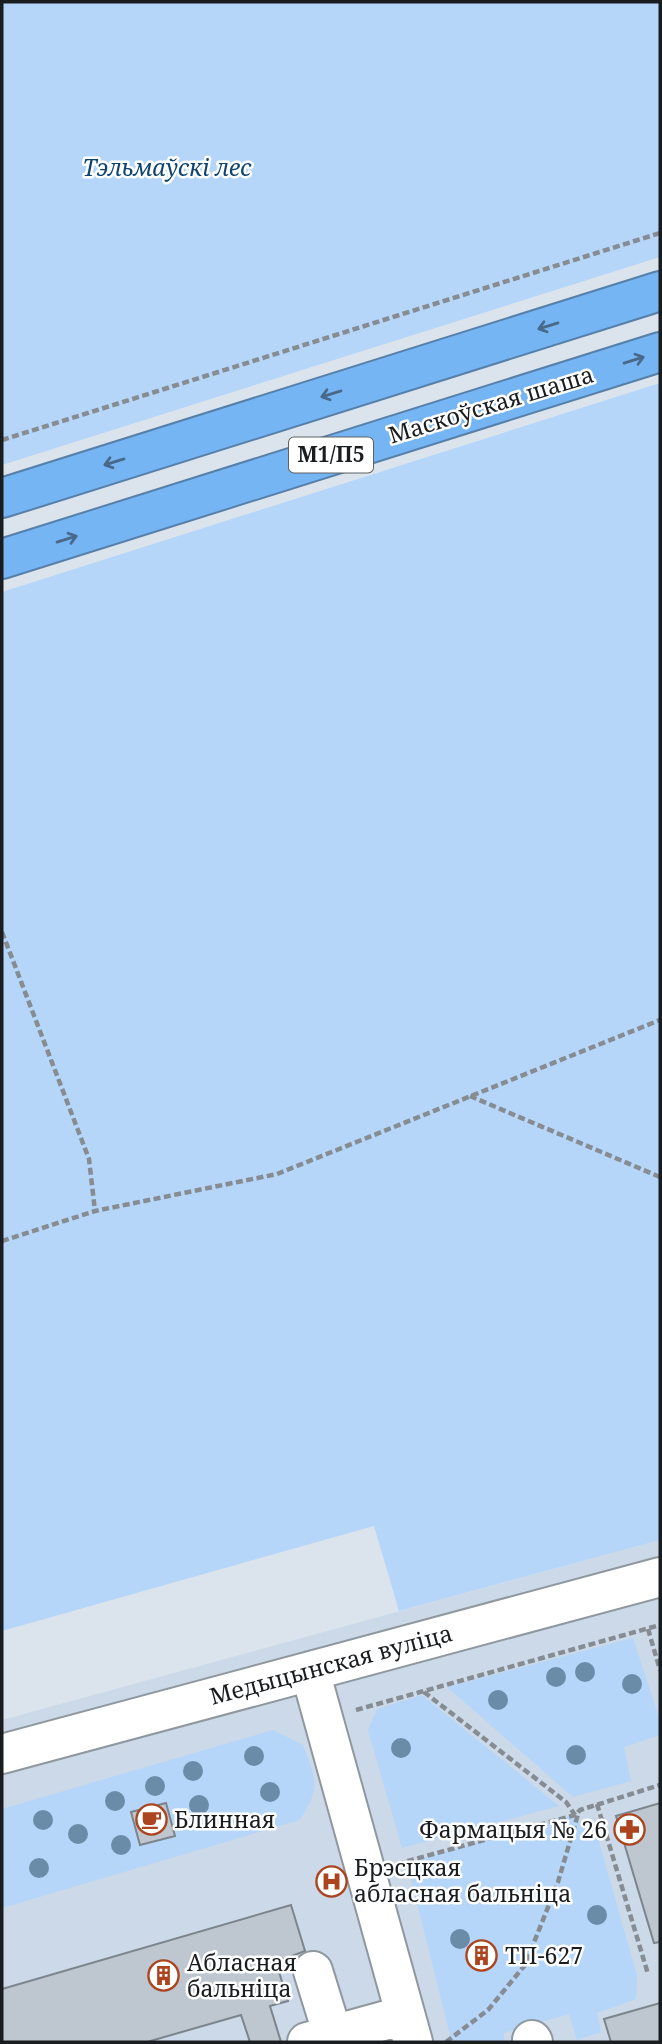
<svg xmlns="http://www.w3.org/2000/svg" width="662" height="2044" font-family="'Noto Serif',serif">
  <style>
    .built { fill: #cbd9e8 }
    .green { fill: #b5d6f8 }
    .building { fill: #bec7d0; stroke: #7c848c; stroke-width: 2 }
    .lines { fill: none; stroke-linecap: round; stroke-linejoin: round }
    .minor-casing { stroke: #8f979f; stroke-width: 42 }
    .highway-casing { stroke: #5680a9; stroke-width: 42 }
    .path { stroke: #868c92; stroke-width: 4.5; stroke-dasharray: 7 3.5; stroke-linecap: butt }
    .minor { stroke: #fff; stroke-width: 38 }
    .highway { stroke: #76b5f3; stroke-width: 38 }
    .tree { fill: #6b8ca8 }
    .oneway { stroke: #48698a }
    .labels { text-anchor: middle; stroke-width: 5; stroke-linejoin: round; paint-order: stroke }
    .shield { fill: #fff; stroke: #5f6163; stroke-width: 2 }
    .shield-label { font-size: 21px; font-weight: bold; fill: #1a1d20 }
    .park-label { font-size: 23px; font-style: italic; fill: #104470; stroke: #fff }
    .street-label { font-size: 23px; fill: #1a1d20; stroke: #fff }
    .poi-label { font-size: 23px; fill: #1a1d20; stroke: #fff; text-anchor: start }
  </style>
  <rect width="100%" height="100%" fill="#dbe4ed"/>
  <path class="built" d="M 660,1540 L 660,2042 L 2,2042 L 2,1720 Z"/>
  <path class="green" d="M 2,2 L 660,2 L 660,257 L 2,465 Z
    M 660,383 L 660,1540 L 399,1611 L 374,1526 L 2,1631 L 2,592 Z
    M 633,1638 L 660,1721 L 660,1735 L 624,1747 L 631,1781 L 573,1797 L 447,1687 Z
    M 422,1695 L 559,1806 L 402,1848 L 368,1730 L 377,1709 Z
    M 273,1730 L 303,1745 C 316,1781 321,1787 300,1820 L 2,1908 L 2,1809 Z
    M 570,1816 L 596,1831 L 637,1976 L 636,1999 L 597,2013 L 601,2032 L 577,2040 L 569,2014 L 504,2033 L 504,2042 L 447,2042 L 450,2035 L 407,1863 Z"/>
  <path class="building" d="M 166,1803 L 175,1836 L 140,1845 L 131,1812 Z
    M 660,1803 L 660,1942 L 654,1943 L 616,1816 Z
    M 291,1905 L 305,1951 L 276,1962 L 288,2001 L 270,2006 L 281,2042 L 250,2042 L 241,2015 L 147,2042 L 2,2042 L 2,1989 Z
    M 660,2003 L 660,2042 L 611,2042 L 604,2019 Z"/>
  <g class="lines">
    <defs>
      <path id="minor" d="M 310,1671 L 413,2042
        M 2,1754 L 660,1577
        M 313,1971 L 335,2042
        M 532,2040 L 533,2042
        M 307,2042 L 405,2015"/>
      <path id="highway" d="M 2,498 L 660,291
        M 2,559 L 660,352"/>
    </defs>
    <use href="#minor" class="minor-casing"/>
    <use href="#highway" class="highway-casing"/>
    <path class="path" d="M 2,440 L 660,233
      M 2,932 L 89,1159 L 95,1211
      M 470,1096 L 660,1177
      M 2,1241 L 95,1211 L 277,1174 L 660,1020
      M 648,1629 L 660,1670
      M 424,1692 L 566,1802 L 575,1815 L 580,1810 L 660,1785
      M 356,1710 L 660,1625
      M 597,1804 L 648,1974
      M 397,1864 L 575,1815
      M 446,2042 L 488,2010 L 525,1965 L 558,1882 L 579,1811"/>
    <use href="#minor" class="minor"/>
    <use href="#highway" class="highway"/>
  </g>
  <g class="tree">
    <circle cx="585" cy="1672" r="10"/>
    <circle cx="556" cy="1677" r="10"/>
    <circle cx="632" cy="1684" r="10"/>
    <circle cx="498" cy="1700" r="10"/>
    <circle cx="401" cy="1748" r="10"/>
    <circle cx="576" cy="1755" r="10"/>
    <circle cx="254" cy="1756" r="10"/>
    <circle cx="193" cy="1771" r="10"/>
    <circle cx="155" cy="1786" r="10"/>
    <circle cx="270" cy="1792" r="10"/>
    <circle cx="115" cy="1801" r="10"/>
    <circle cx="199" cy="1805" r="10"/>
    <circle cx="43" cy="1820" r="10"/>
    <circle cx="78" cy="1834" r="10"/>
    <circle cx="121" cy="1845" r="10"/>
    <circle cx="39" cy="1868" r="10"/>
    <circle cx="597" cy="1915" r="10"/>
    <circle cx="460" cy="1939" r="10"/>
  </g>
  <defs><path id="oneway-shaft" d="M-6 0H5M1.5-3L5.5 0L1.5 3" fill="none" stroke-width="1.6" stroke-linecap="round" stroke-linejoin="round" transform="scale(1.75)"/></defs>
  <g class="oneway">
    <use href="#oneway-shaft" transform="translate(548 326) rotate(163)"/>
    <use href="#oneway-shaft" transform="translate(634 360) rotate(-17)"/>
    <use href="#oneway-shaft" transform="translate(331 394) rotate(163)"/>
    <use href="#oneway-shaft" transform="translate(114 462) rotate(163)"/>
    <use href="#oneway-shaft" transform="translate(67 539) rotate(-17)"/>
  </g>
  <defs>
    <symbol id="cafe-ring" viewBox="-11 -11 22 22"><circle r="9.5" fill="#fff" stroke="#ac451f" stroke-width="1.5"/><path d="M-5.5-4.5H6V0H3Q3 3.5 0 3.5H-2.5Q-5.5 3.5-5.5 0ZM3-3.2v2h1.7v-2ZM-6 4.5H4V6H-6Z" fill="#ac451f"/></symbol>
    <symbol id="pharmacy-ring" viewBox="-11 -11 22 22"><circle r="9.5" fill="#fff" stroke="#ac451f" stroke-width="1.5"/><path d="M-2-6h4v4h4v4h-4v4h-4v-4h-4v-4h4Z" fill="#ac451f"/></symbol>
    <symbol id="hospital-ring" viewBox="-11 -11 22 22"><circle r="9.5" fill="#fff" stroke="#ac451f" stroke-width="1.5"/><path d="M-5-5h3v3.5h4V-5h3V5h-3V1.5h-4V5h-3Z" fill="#ac451f"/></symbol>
    <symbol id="building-ring" viewBox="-11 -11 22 22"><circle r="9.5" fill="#fff" stroke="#ac451f" stroke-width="1.5"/><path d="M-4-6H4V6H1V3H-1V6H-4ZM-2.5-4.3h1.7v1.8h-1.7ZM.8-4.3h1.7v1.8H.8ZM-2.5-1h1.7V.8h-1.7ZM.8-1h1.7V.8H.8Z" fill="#ac451f"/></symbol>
  </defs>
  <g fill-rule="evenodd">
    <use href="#cafe-ring" x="134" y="1802" width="35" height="35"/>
    <use href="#pharmacy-ring" x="612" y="1812" width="35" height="35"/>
    <use href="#hospital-ring" x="314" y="1864" width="35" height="35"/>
    <use href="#building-ring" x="464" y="1938" width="35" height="35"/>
    <use href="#building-ring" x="146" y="1958" width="35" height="35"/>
  </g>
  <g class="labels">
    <rect class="shield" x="289" y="437.5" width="84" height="35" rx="5"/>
    <g class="shield-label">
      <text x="331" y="462">М1/П5</text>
    </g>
    <g class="park-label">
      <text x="167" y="176">Тэльмаўскі лес</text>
    </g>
    <g class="street-label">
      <text transform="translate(491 405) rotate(-17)" y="8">Маскоўская шаша</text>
      <text transform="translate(331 1665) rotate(-15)" y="8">Медыцынская вуліца</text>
    </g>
    <g class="poi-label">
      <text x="174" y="1828">Блинная</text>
      <text x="607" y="1838" text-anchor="end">Фармацыя № 26</text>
      <text x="354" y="1876">Брэсцкая<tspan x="354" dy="26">абласная бальніца</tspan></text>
      <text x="505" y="1964">ТП-627</text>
      <text x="187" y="1971">Абласная<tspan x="187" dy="26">бальніца</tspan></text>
    </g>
  </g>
  <rect width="662" height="2044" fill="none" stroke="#1a1d20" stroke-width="7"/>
</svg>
